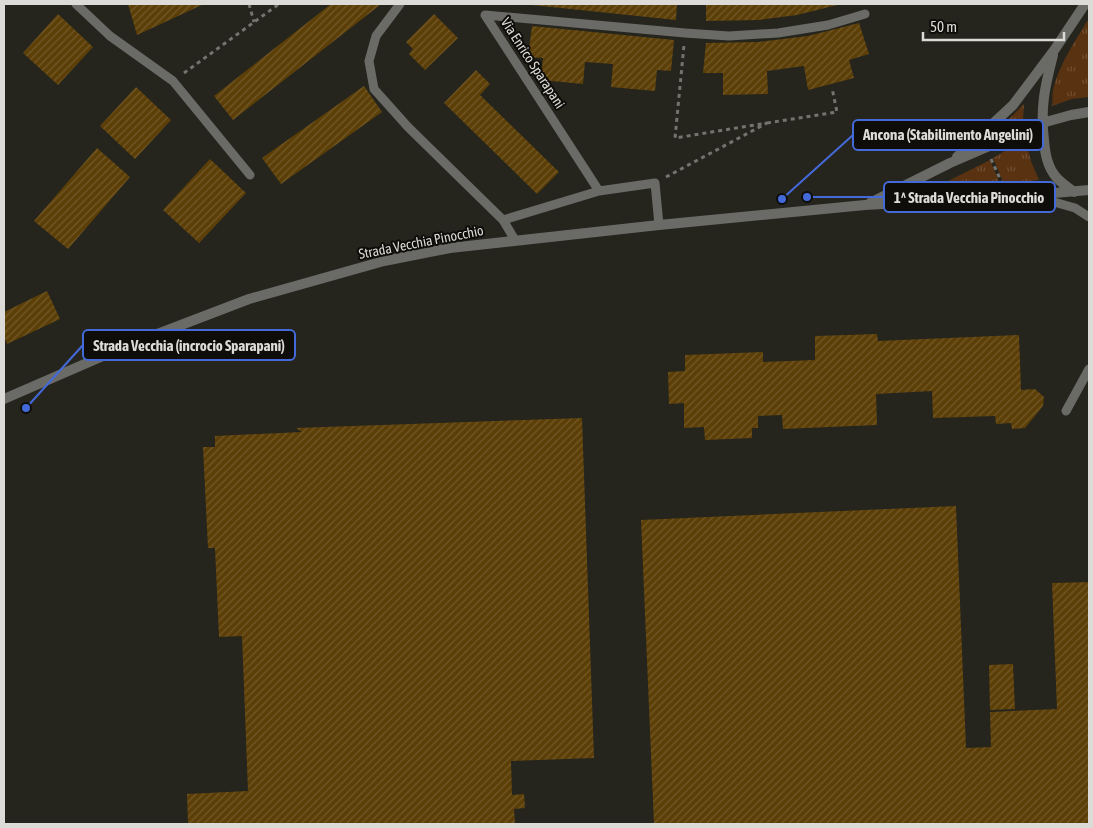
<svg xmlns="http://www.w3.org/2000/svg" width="1093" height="828" font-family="'Asap Condensed',sans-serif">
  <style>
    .grass { fill: url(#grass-tufts) }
    .building { fill: url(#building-hatch) }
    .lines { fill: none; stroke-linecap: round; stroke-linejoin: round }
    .path { stroke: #74736d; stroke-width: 3; stroke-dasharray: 4 4; stroke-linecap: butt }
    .service { stroke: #6a6b67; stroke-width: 9 }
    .tertiary { stroke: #6a6b67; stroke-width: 10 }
    .labels { text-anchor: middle; stroke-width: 4; stroke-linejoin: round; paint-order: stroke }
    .street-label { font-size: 14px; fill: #dcdbd7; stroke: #0e0d0a }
    .leader { fill: none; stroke: #436ad8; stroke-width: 2 }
    .callout-dot { fill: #436ad8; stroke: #0e0d0a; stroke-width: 2 }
    .callout { fill: #0e0d0a; stroke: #436ad8; stroke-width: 2 }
    .callout-label { font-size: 15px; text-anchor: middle; font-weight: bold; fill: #dcdbd7 }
  </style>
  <defs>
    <pattern id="grass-tufts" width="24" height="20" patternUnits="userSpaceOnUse" patternTransform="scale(1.25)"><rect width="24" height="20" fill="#593211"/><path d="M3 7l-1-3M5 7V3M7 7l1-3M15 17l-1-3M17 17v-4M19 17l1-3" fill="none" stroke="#704f33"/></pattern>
    <pattern id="building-hatch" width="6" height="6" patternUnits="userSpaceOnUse" patternTransform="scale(1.25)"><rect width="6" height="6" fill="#5c3f07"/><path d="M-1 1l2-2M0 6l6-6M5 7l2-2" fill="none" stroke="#735a2a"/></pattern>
  </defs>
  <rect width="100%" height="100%" fill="#25241d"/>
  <path class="grass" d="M 1089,18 L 1089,97 L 1072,99 L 1052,106 C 1053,101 1052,96 1053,90 C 1059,64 1076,40 1089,18 Z
    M 1024,104 L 1023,120 L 992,136 Z
    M 1025,139 L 1031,161 L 1039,180 L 1004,184 L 993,158 Z
    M 990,160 L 1000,184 L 935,190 L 934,188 Z"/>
  <path class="building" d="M 128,4 L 204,4 L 137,35 Z
    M 331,4 L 379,4 L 380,5 L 233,120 L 214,96 Z
    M 532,4 L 677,4 L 676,20 L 532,5 Z
    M 706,4 L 841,4 L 797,15 L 759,20 L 706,21 Z
    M 58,14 L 93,47 L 58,85 L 23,53 Z
    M 434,14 L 458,38 L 425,70 L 409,54 L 413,49 L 406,42 Z
    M 859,23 L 869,54 L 849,60 L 854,78 L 808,90 L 804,66 L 767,71 L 768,94 L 723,95 L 723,73 L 703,73 L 706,43 L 758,42 L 808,36 Z
    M 532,26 L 674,40 L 671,71 L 657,70 L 655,91 L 611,87 L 613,64 L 585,62 L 583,84 L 541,80 L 543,58 L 528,57 Z
    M 476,70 L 490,84 L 480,95 L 559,172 L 537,194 L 444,103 Z
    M 364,86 L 382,112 L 281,184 L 262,158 Z
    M 136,87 L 171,120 L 135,159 L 100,126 Z
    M 97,148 L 130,177 L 68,249 L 34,221 Z
    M 210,159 L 246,193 L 199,243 L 163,210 Z
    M 47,291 L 60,319 L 7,344 L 4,336 L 4,312 Z
    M 877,334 L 878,341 L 1019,335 L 1021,390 L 1035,389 L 1044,397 L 1043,406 L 1025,428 L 1012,429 L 1011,423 L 996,424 L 995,416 L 933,418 L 932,391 L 876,394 L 877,425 L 783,429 L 782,415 L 758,416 L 758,428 L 752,428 L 752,438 L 705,440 L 704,427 L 684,428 L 684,403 L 669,404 L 668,372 L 685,371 L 685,355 L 763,352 L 763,362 L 815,360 L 815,336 Z
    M 582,418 L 594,758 L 511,761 L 512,795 L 524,794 L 525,808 L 514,809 L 515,824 L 188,824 L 187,794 L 248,791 L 242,636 L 219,637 L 215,548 L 208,548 L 203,447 L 215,447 L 215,436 L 302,432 L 296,428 Z
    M 956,506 L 966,748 L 991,747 L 990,712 L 1057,709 L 1052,583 L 1089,582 L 1089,824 L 654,824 L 641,520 Z
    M 1013,664 L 1015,709 L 990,710 L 989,665 Z"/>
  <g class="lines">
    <path class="path" d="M 249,4 L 254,22
      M 184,73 L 279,4
      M 767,123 L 837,112 L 832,88
      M 991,159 L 1002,183
      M 666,177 L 767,123 L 675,138 L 684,45"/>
    <path class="service" d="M 76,4 L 110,36 L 173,81 L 250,175
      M 400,4 L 376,36 L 369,61 L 374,89 L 408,127 L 503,220 L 515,240
      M 1033,196 L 1075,208 L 1089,217
      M 503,220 L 599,191
      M 659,225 L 655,183 L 599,191 L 485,15 L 685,33 L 729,36 L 778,33 L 828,25 L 865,14
      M 1066,411 L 1089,369"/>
    <path class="tertiary" d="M 1053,55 C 1045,86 1040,108 1044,140 C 1045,153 1047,166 1056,177 C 1061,183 1068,187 1074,192
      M 957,157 L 1013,105 L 1055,49 L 1085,4
      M 870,203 L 950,163 L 1042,123 L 1071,115 L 1089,112
      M 4,399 L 126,346 L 249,299 L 384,261 L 450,248 L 659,225 L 865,205 L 1008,197 L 1089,190"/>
  </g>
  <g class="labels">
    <g class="street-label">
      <text transform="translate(533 63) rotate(57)" y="5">Via Enrico Sparapani</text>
      <text transform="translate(421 242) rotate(-11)" y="5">Strada Vecchia Pinocchio</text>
    </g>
  </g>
  <path class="leader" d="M782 199L853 135M807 197L884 197M26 408L83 345"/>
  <g class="callout-dot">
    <circle cx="782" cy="199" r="5"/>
    <circle cx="807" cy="197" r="5"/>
    <circle cx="26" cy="408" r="5"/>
  </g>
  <g class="callout">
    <rect x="853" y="120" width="190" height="30" rx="5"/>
    <rect x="884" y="182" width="171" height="30" rx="5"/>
    <rect x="83" y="330" width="212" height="30" rx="5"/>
  </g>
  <g class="callout-label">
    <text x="948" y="140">Ancona (Stabilimento Angelini)</text>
    <text x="969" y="203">1^ Strada Vecchia Pinocchio</text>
    <text x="189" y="351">Strada Vecchia (incrocio Sparapani)</text>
  </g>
  <rect width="1093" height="828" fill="none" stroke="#dcdbd7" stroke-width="10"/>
  <path d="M923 32v8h141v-8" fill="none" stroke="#dcdbd7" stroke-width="2.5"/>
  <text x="930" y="32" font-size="15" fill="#dcdbd7" stroke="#0e0d0a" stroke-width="4" paint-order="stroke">50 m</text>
</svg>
